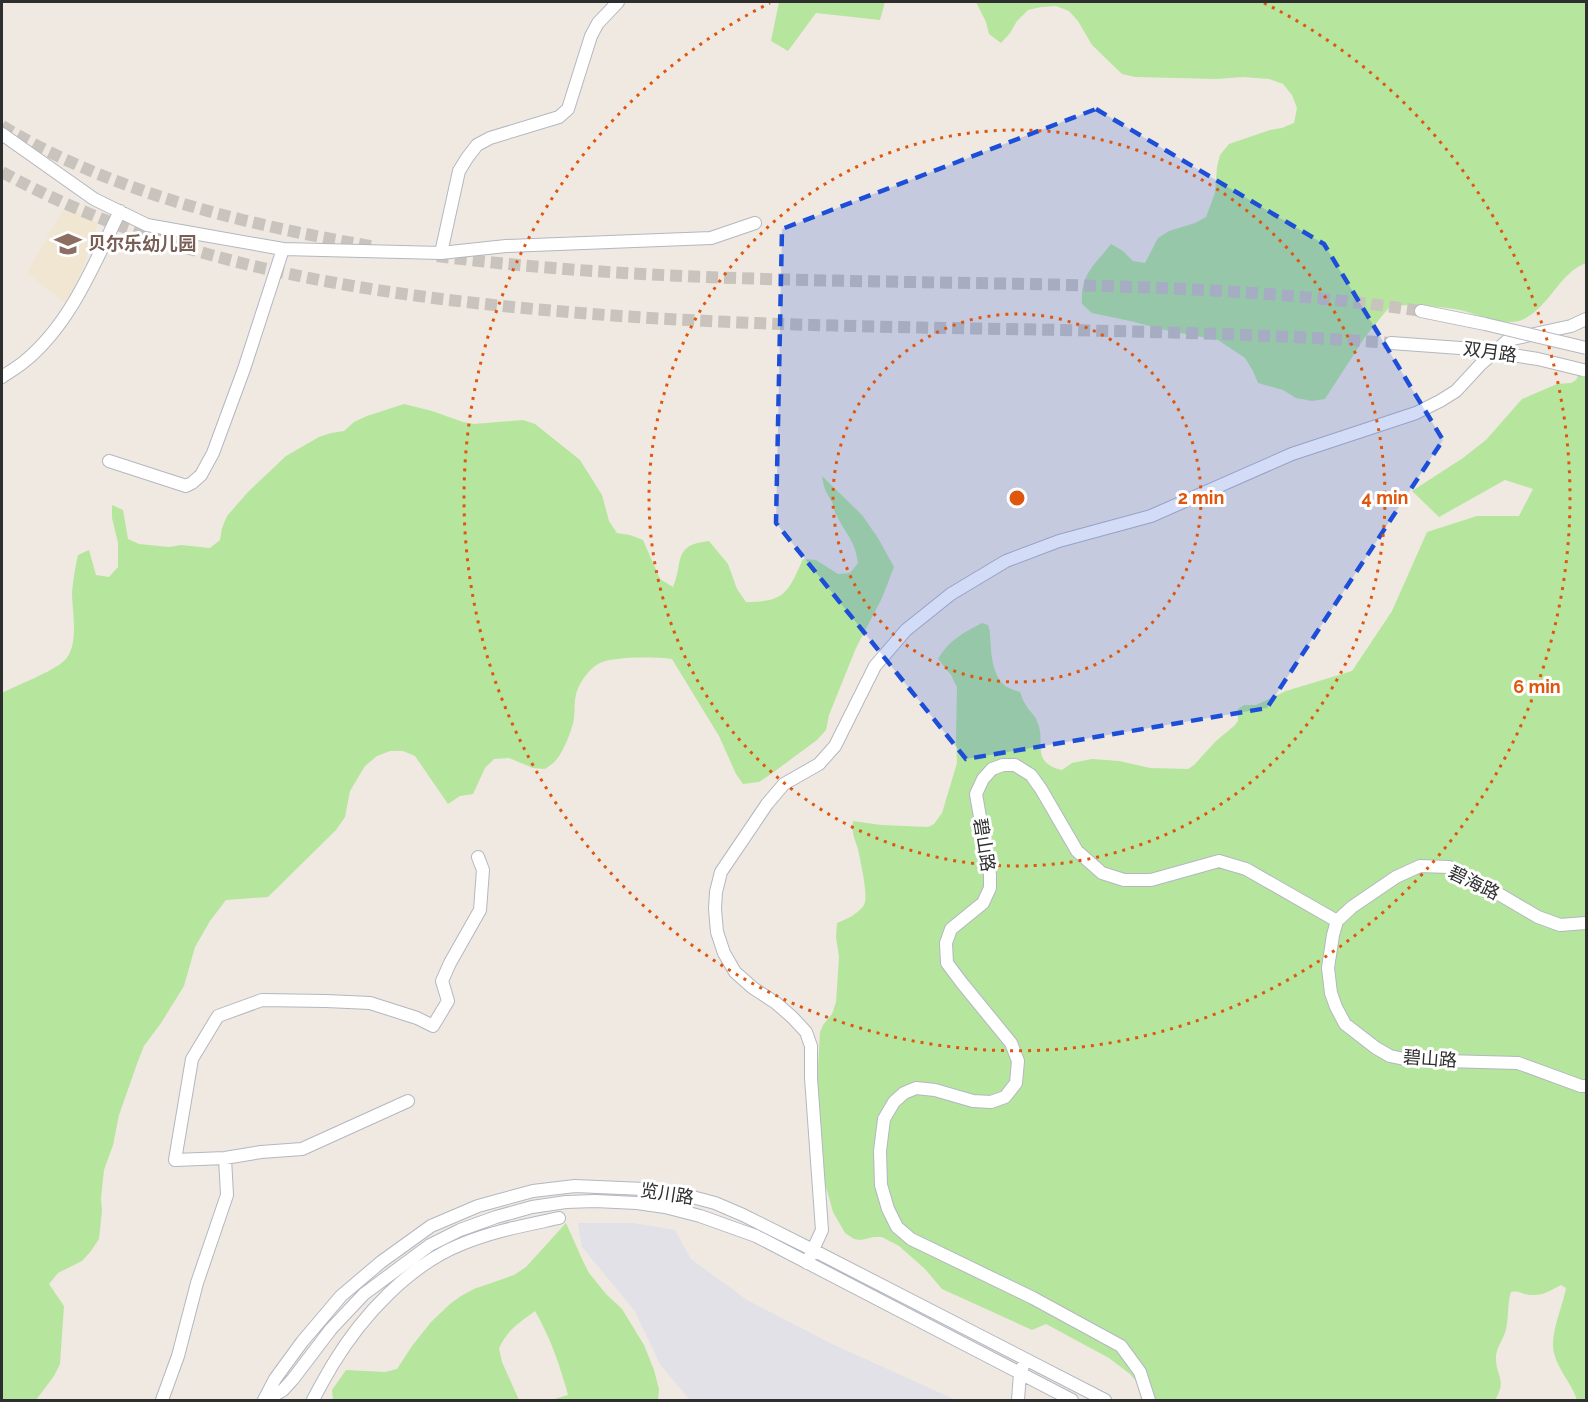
<svg xmlns="http://www.w3.org/2000/svg" width="1588" height="1402" font-family="Raleway,'Noto Sans SC',sans-serif">
  <style>
    .industrial { fill: #e3e1e8 }
    .education { fill: #f0e6d1 }
    .green { fill: #b6e59e }
    .lines { fill: none; stroke-linecap: round; stroke-linejoin: round }
    .minor-tunnel { stroke: #c8c4bd; stroke-width: 12; stroke-dasharray: 12 6; stroke-linecap: butt }
    .minor-casing { stroke: #b4b7c1; stroke-width: 14 }
    .minor { stroke: #fff; stroke-width: 12 }
    .minor-bridge-casing { stroke: #b4b7c1; stroke-width: 14; stroke-linecap: butt }
    .minor-bridge { stroke: #fff; stroke-width: 12 }
    .marked { fill: #1d4ed8; fill-opacity: 0.2; stroke: #1d4ed8; stroke-width: 4.5; stroke-dasharray: 12 8; stroke-linejoin: round }
    .ring { fill: none; stroke: #df570e; stroke-width: 3; stroke-dasharray: 3 6 }
    .labels { text-anchor: middle; stroke-width: 6; stroke-linejoin: round; paint-order: stroke }
    .education-label { font-size: 18px; font-weight: bold; fill: #785e54; stroke: #fff; text-anchor: start }
    .street-label { font-size: 18px; fill: #2e2e2e; stroke: #fff }
    .centre { fill: #df570e; stroke: #fff; stroke-width: 3 }
    .ring-label { font-size: 18px; text-anchor: middle; font-weight: bold; fill: #df570e; stroke: #fff; stroke-width: 6; stroke-linejoin: round; paint-order: stroke }
  </style>
  <rect width="100%" height="100%" fill="#efe9e1"/>
  <path class="industrial" d="M 578,1223 L 634,1223 L 675,1230 L 691,1259 L 747,1300 L 832,1344 L 956,1400 L 690,1400 L 661,1366 L 634,1310 L 582,1247 Z"/>
  <path class="education" d="M 66,205 L 98,223 L 84,265 L 67,304 L 27,273 Z"/>
  <path class="green" d="M 779,2 L 885,2 L 880,20 L 816,13 L 788,51 L 771,41 Z
    M 976,2 L 1586,2 L 1586,263 C 1581,265 1575,268 1571,272 C 1555,286 1545,307 1526,318 C 1504,330 1476,312 1455,309 C 1434,306 1412,305 1391,305 L 1365,337 L 1325,399 L 1312,401 L 1296,398 L 1283,390 L 1258,383 L 1253,371 L 1245,358 L 1218,340 L 1169,331 L 1130,321 L 1092,313 L 1082,304 C 1080,274 1094,266 1111,244 L 1123,251 L 1133,261 L 1145,263 L 1158,238 L 1169,231 L 1195,223 L 1206,217 L 1215,193 L 1217,167 L 1220,155 L 1229,144 L 1270,130 L 1282,128 L 1294,123 L 1297,108 L 1292,95 L 1283,84 L 1269,79 L 1243,77 L 1217,79 L 1135,77 L 1122,74 L 1092,45 L 1078,21 L 1069,11 L 1056,6 L 1041,7 L 1028,10 L 1017,21 L 1010,33 L 1001,43 L 989,34 L 986,22 Z
    M 1586,360 L 1586,1400 L 1577,1400 C 1572,1384 1558,1370 1554,1353 C 1549,1335 1563,1306 1566,1288 L 1561,1285 C 1551,1290 1543,1296 1531,1295 C 1523,1295 1519,1290 1511,1292 C 1507,1304 1509,1317 1506,1329 C 1504,1339 1497,1346 1496,1356 C 1495,1376 1508,1379 1495,1400 L 1152,1400 L 1130,1374 L 1109,1358 L 1046,1324 L 1032,1330 L 942,1289 L 925,1269 L 899,1246 L 882,1237 L 874,1237 L 861,1240 L 854,1239 L 845,1233 L 833,1212 L 823,1176 L 816,1103 L 820,1032 L 823,1025 L 832,1014 L 836,1002 L 839,957 L 836,937 L 837,923 C 847,919 858,914 864,905 C 869,896 860,860 858,849 C 855,840 851,831 853,821 L 881,825 L 928,827 L 934,824 L 942,813 L 957,763 L 956,738 L 957,687 L 951,675 L 938,659 C 948,641 964,632 982,623 L 988,625 C 991,633 990,640 991,648 C 991,658 995,677 1003,684 C 1007,688 1014,690 1020,692 C 1022,697 1023,701 1026,705 C 1029,711 1035,715 1037,721 C 1047,742 1029,762 1062,770 L 1072,763 L 1092,759 L 1119,761 L 1150,768 L 1188,769 L 1194,765 L 1216,741 L 1234,726 L 1238,721 L 1238,709 L 1244,705 L 1256,705 L 1286,691 L 1352,671 L 1392,611 L 1427,532 L 1477,516 L 1519,516 L 1533,489 L 1505,480 L 1439,517 L 1412,491 L 1463,458 L 1486,440 L 1522,399 L 1557,384 L 1571,383 L 1576,380 Z
    M 404,404 L 432,411 L 463,422 L 474,424 L 523,420 L 535,424 L 580,460 L 602,495 L 609,521 L 617,533 L 630,535 L 643,540 L 660,579 L 673,587 C 684,561 672,545 709,541 L 728,564 L 737,589 L 746,602 C 786,602 788,592 803,559 L 816,560 L 838,574 L 850,573 L 858,563 C 855,540 846,535 837,516 C 834,512 834,507 832,502 C 826,491 824,490 822,476 L 862,515 L 878,538 L 894,567 L 882,598 L 856,648 L 829,715 L 826,730 L 817,740 L 771,774 L 759,782 L 743,784 L 736,774 L 719,736 L 672,659 C 655,657 612,656 598,664 C 588,670 579,683 576,694 C 574,702 575,710 574,718 C 573,728 563,753 556,760 C 553,764 549,766 545,769 L 533,768 L 509,758 L 494,759 L 485,768 L 473,794 L 460,796 L 448,804 L 415,756 L 403,751 L 390,751 L 377,756 L 365,766 L 350,791 L 345,817 L 336,830 L 268,897 L 226,900 L 210,921 L 195,947 L 184,986 L 161,1023 L 144,1046 L 138,1061 L 119,1115 L 113,1145 L 104,1170 L 101,1198 L 102,1211 L 99,1239 L 91,1251 L 82,1261 L 58,1273 L 49,1284 L 64,1306 L 60,1364 L 54,1376 L 36,1400 L 2,1400 L 2,693 C 17,685 52,672 64,661 C 80,645 72,612 72,593 C 73,580 75,568 78,555 L 89,550 L 96,575 L 109,577 L 118,567 L 118,543 L 112,518 L 112,505 L 123,510 L 128,539 L 139,544 L 169,547 L 181,545 L 210,548 L 220,540 L 222,528 L 227,516 L 248,492 L 286,456 L 319,437 L 331,433 L 344,431 L 354,422 L 367,416 Z
    M 566,1223 L 582,1259 L 589,1273 L 606,1294 L 622,1309 L 644,1345 L 654,1370 L 659,1389 L 658,1400 L 551,1400 L 568,1395 C 560,1365 550,1337 535,1311 C 518,1324 509,1328 499,1348 L 502,1362 L 519,1400 L 333,1400 L 332,1390 L 346,1370 L 385,1372 L 397,1369 L 412,1346 L 431,1322 L 450,1304 L 461,1296 L 474,1289 L 514,1275 L 526,1267 Z"/>
  <g class="lines">
    <path class="minor-tunnel" d="M 2,126 C 115,194 247,225 376,247
      M 2,172 C 163,261 352,292 534,309 C 819,336 1106,322 1391,343
      M 437,256 C 632,281 830,280 1026,284 C 1158,287 1290,291 1421,311"/>
    <defs>
      <path id="minor" d="M 2,134 L 94,199 L 147,225 L 283,249 L 441,253 L 459,171 L 467,158 L 477,145 L 490,138 L 559,117 L 568,109 L 591,36 L 598,23 L 618,2
        M 441,253 L 506,246 L 711,238 L 755,223
        M 1421,311 L 1485,324
        M 1391,343 L 1474,349
        M 2,377 C 9,372 18,367 25,361 C 71,323 94,264 120,211
        M 109,461 L 186,486 L 192,483 L 201,475 L 213,453 L 244,369 L 283,249
        M 1337,921 L 1352,907 L 1396,877 L 1420,866 L 1449,867 L 1487,887 L 1538,917 L 1560,925 L 1586,923
        M 408,1101 L 302,1149 L 261,1152 L 225,1158 L 175,1160 L 192,1059 L 218,1016 L 262,1000 L 326,1001 L 370,1003 L 417,1018 L 433,1026 L 448,1001 L 442,981 L 450,963 L 480,910 L 483,870 L 478,857
        M 807,1263 L 822,1230 L 811,1078 L 811,1046 L 806,1032 L 792,1017 L 776,1003 L 753,988 L 735,972 L 724,953 L 717,932 L 715,909 L 716,892 L 721,872 L 767,804 L 784,784 L 819,764 L 835,746 L 875,666 L 906,630 L 951,594 L 1006,561 L 1059,541 L 1151,516 L 1292,454 L 1416,413 L 1440,401 L 1456,391 L 1481,364 L 1508,340 L 1571,326 L 1586,319
        M 162,1400 L 178,1356 L 197,1283 L 227,1195 L 225,1158
        M 264,1400 L 275,1379 L 302,1342 L 341,1296 L 381,1262 L 431,1226 L 478,1206 L 533,1191 L 575,1186 L 644,1189 L 681,1194 L 715,1203 L 743,1215 L 813,1250 L 1105,1400
        M 266,1400 L 283,1390 L 293,1379 L 331,1329 L 364,1294 L 430,1245 L 460,1230 L 496,1217 L 532,1207 L 566,1202 L 595,1201 L 637,1203 L 665,1207 L 700,1216 L 756,1236 L 1072,1400
        M 313,1400 C 319,1388 326,1376 333,1364 C 362,1316 409,1265 462,1244 C 493,1231 527,1225 559,1218
        M 1018,1400 L 1020,1373 L 1023,1366
        M 1149,1400 L 1140,1372 L 1121,1346 L 1033,1298 L 911,1239 L 897,1227 L 888,1209 L 881,1185 L 880,1151 L 884,1119 L 894,1102 L 904,1093 L 916,1088 L 935,1090 L 973,1101 L 991,1102 L 1005,1097 L 1016,1083 L 1018,1061 L 1011,1043 L 962,983 L 947,963 L 946,943 L 951,929 L 983,903 L 990,888 L 990,875 L 976,794 L 983,779 L 992,769 L 1003,765 L 1015,765 L 1031,775 L 1041,789 L 1077,851 L 1102,873 L 1124,880 L 1151,880 L 1219,861 L 1246,869 L 1337,921 L 1333,935 L 1328,968 L 1331,993 L 1336,1007 L 1345,1024 L 1376,1048 L 1390,1056 L 1409,1060 L 1518,1063 L 1581,1086 L 1586,1086"/>
    </defs>
    <use href="#minor" class="minor-casing"/>
    <use href="#minor" class="minor"/>
    <defs>
      <path id="minor-bridge" d="M 1485,324 L 1586,348
        M 1474,349 L 1538,359 L 1583,370"/>
    </defs>
    <use href="#minor-bridge" class="minor-bridge-casing"/>
    <use href="#minor-bridge" class="minor-bridge"/>
  </g>
  <path class="marked" d="M 1096,109 L 1324,244 L 1443,440 L 1267,708 L 966,759 L 776,523 L 782,229 Z"/>
  <g class="ring">
    <circle cx="1017" cy="498" r="184"/>
    <circle cx="1017" cy="498" r="368"/>
    <path d="M1264 3A553 553 0 1 1 770 3"/>
  </g>
  <defs>
    <symbol id="school-bare" viewBox="-9 -9 18 18"><path d="M0-5L7-2L0 1L-7-2ZM-4 1L0 2.5L4 1V4Q0 6-4 4Z" fill="#8d6e63" stroke="#fff" stroke-width="2.5" paint-order="stroke"/></symbol>
  </defs>
  <g fill-rule="evenodd">
    <use href="#school-bare" x="49" y="225" width="38" height="38"/>
  </g>
  <g class="labels">
    <g class="education-label">
      <text x="88" y="250">贝尔乐幼儿园</text>
    </g>
    <g class="street-label">
      <text transform="translate(1490 352) rotate(8)" y="6">双月路</text>
      <text transform="translate(984 845) rotate(81)" y="6">碧山路</text>
      <text transform="translate(1474 883) rotate(26)" y="6">碧海路</text>
      <text transform="translate(1430 1059) rotate(4)" y="6">碧山路</text>
      <text transform="translate(667 1194) rotate(9)" y="6">览川路</text>
    </g>
  </g>
  <circle cx="1017" cy="498" r="9" class="centre"/>
  <g class="ring-label">
    <text x="1201" y="504">2 min</text>
    <text x="1385" y="504">4 min</text>
    <text x="1537" y="693">6 min</text>
  </g>
  <rect width="1588" height="1402" fill="none" stroke="#2e2e2e" stroke-width="6"/>
</svg>
